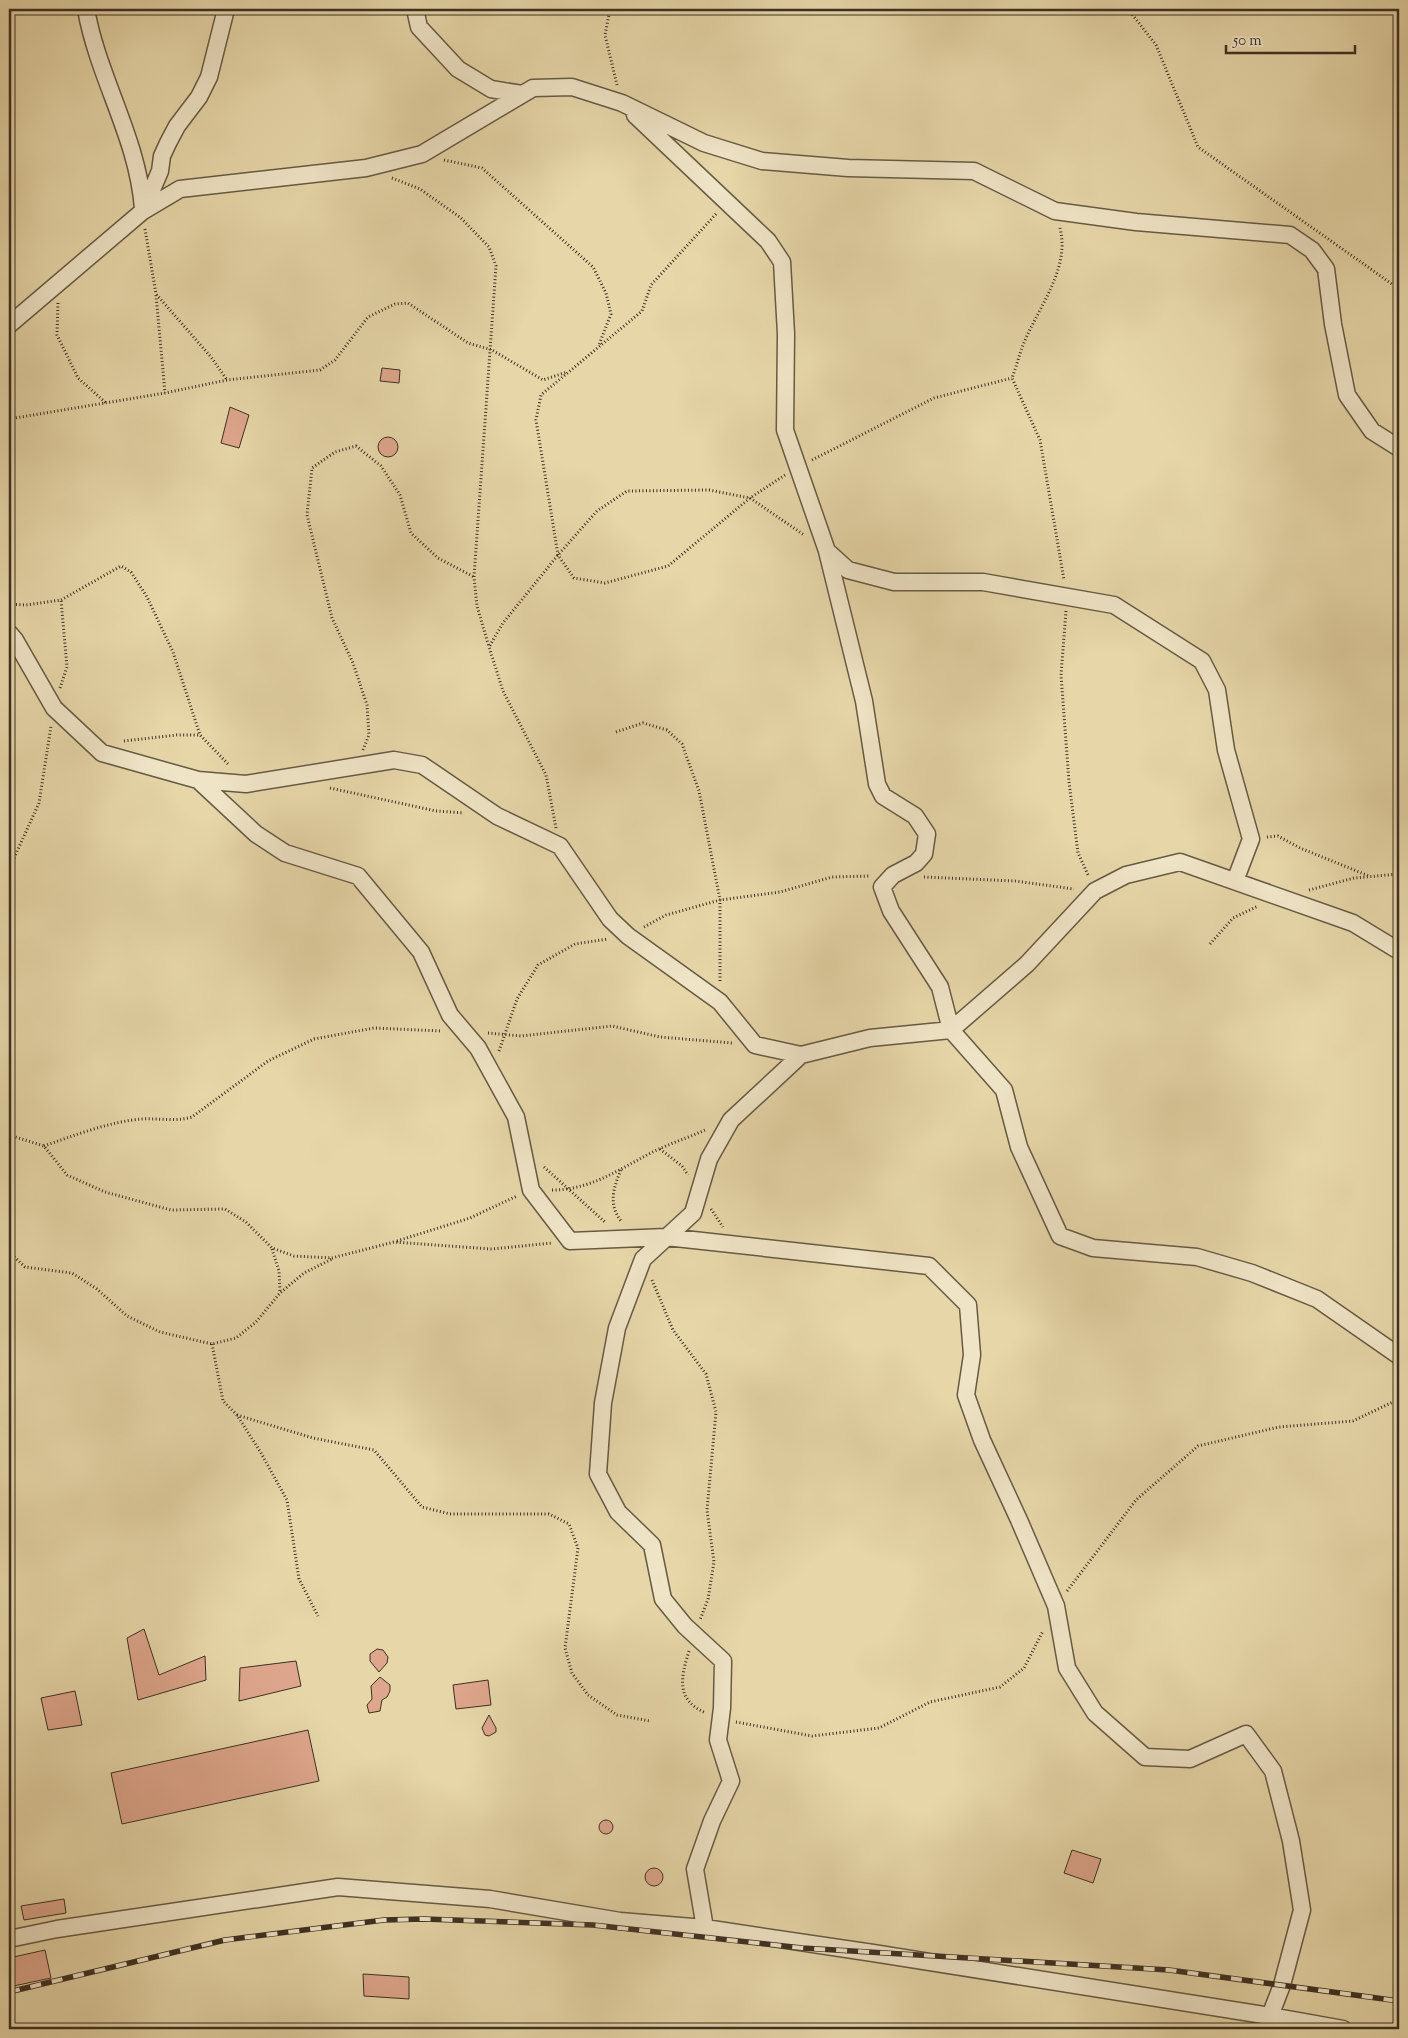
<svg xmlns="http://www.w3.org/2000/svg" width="1408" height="2038" font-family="'Sorts Mill Goudy',serif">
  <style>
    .building { fill: #dea68c; stroke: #3d3023 }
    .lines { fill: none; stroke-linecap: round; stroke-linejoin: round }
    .street-casing { stroke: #675a44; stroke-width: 19 }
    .path { stroke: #3d3023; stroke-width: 3; stroke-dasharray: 1 2.5; stroke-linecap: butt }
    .street { stroke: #efe4c6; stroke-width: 16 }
    .rail-casing { stroke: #3d3023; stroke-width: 5.5 }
    .rail { stroke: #efe4c6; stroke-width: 4; stroke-dasharray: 11; stroke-linecap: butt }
  </style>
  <rect width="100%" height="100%" fill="#e6d6a8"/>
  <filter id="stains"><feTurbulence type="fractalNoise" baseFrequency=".004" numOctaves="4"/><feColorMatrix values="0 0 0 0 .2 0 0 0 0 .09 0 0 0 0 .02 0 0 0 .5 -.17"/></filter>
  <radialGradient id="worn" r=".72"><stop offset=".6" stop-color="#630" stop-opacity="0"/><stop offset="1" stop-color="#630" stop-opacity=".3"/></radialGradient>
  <path class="building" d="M 382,368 L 400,370 L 399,383 L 380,381 Z
    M 230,407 L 249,415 L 239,448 L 221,443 Z
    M378 447a10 10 0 1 1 20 0a10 10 0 1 1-20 0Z
    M 144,1629 L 159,1675 L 205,1656 L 206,1680 L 138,1700 L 127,1638 Z
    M 377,1649 L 383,1650 L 388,1657 L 387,1663 L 379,1672 L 370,1661 L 370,1654 Z
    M 296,1661 L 301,1686 L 239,1701 L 240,1668 Z
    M 380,1677 L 390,1685 L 390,1691 L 387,1697 L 382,1700 L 380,1711 L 369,1713 L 367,1705 L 372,1699 L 371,1686 Z
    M 488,1680 L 491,1705 L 456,1709 L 453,1685 Z
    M 75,1691 L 82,1725 L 48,1730 L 41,1698 Z
    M 489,1715 L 496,1728 L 496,1732 L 489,1736 L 485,1735 L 482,1728 Z
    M 308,1730 L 319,1781 L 122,1824 L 111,1773 Z
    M599 1827a7 7 0 1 1 14 0a7 7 0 1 1-14 0Z
    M 1072,1850 L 1101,1859 L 1093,1883 L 1064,1873 Z
    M645 1877a9 9 0 1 1 18 0a9 9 0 1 1-18 0Z
    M 64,1899 L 66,1913 L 24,1920 L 21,1906 Z
    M 45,1950 L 51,1978 L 9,1987 L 9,1958 Z
    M 363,1974 L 409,1977 L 409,1999 L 364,1996 Z"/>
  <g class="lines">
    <defs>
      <path id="street" d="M 86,9 C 98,78 138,138 143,209
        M 415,9 L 419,27 L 458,69 L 491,89 L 522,94
        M 635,115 L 768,241 L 782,262 L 786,334 L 785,430 L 827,551 L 848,570 L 894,582 L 983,582 L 1114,605 L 1202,661 L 1217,690 L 1226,750 L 1251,839 L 1235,881
        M 143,211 L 160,171 L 162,156 L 168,143 L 177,126 L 199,97 L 209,77 L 226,9
        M 9,325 L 143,211 L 180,189 L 366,168 L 422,154 L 533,88 L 572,87 L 622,103 L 704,143 L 762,161 L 848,168 L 974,171 L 1055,211 L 1136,222 L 1290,235 L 1312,250 L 1326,269 L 1333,324 L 1347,395 L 1372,431 L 1399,448
        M 827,551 L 864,701 L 877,784 L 883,796 L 915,816 L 927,834 L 924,854 L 916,863 L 893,875 L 882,887 L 891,911 L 940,987 L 951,1030 L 1027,964 L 1095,891 L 1126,875 L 1180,862 L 1353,923 L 1399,951
        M 9,633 L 15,640 L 54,708 L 102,753 L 198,780 L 246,784 L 394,760 L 422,765 L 497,816 L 560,846 L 610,919 L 628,936 L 720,1002 L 755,1045 L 801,1055 L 870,1038 L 951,1030 L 1004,1090 L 1019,1147 L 1060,1236 L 1093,1248 L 1197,1257 L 1252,1273 L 1317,1299 L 1399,1356
        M 198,780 L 256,834 L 285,853 L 358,876 L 421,952 L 450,1015 L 478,1048 L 516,1117 L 531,1190 L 570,1241 L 666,1237 L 929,1266 L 968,1305 L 972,1355 L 966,1395 L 982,1440 L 1019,1520 L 1056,1606 L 1067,1668 L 1095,1713 L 1145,1757 L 1190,1759 L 1246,1734 L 1273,1771 L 1291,1841 L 1302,1910 L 1282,1985 L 1270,2016
        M 705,1928 L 695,1869 L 712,1821 L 731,1781 L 718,1740 L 722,1708 L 723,1661 L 685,1626 L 663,1599 L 652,1545 L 618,1512 L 598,1474 L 603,1403 L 617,1328 L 643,1259 L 693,1213 L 709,1159 L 731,1120 L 801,1055
        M 9,1939 L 57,1929 L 338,1887 L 490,1899 L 620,1921 L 705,1928 L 873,1953 L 1270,2016 L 1343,2029"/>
    </defs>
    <use href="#street" class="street-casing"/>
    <path class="path" d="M 610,9 L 605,35 L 617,85
      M 1128,9 L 1156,45 L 1198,147 L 1399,289
      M 444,160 L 482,168 L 593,267 L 606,293 L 611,314 L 599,345
      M 392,178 L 420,189 L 461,218 L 489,247 L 496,266 L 474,577 L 477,606 L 489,647
      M 716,214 L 651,285 L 642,311 L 541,395 L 536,420 L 558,555 L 574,578 L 605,583 L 668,566 L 750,498 L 785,475
      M 1060,228 C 1070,267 1041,304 1026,338 C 1020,351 1017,365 1012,378 L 1040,440 L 1064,580
      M 145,229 L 156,294 L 211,357 L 227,380
      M 156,295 L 165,393
      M 58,303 L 57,335 L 78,378 L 106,403
      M 9,419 L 165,393 L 227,380 L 320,370 L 335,360 L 368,317 L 395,304 L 408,303 L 468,343 L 492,350 L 543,380 L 567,372
      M 812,460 L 934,398 L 1012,378
      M 9,604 L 26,605 L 61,600 L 121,566 L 131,572 L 147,597 L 173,652 L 200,735 L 229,765
      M 1066,611 L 1061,675 L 1069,782 L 1078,853 L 1089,877
      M 60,688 L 67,667 L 61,600
      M 616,732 L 643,723 L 667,730 L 682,744 L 699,791 L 720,900 L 720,981
      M 124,741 L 177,735 L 200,735
      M 363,750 L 369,735 L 367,705 L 353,663 L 332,618 L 307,515 L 312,468 L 335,452 L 356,446 L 381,466 L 400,495 L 411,533 L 438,558 L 474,577
      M 330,788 L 436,811 L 464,813
      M 556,828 L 546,775 L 503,691 L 489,647 L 503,623 L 558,555 L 597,511 L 627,491 L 709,490 L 750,498 L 804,535
      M 1267,837 L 1278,836 L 1300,848 L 1369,876
      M 9,863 L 14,858 L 39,803 L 51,726
      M 924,877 L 1015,881 L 1074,889
      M 1309,890 L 1354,878 L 1399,874
      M 644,927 L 666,915 L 720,900 L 780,892 L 832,877 L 870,876
      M 1210,944 L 1233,918 L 1258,906
      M 488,1033 L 521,1036 L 612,1026 L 660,1037 L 732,1043
      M 499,1051 L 517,999 L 538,965 L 575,944 L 608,939
      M 9,1135 L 44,1146 L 67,1175 L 105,1192 L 171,1210 L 225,1209 L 246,1222 L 272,1248 L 294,1256 L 332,1258 L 394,1242 L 492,1249 L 552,1243
      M 44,1146 C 72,1136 112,1121 142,1119 C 160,1118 175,1122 192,1117 L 268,1061 L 314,1039 L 374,1028 L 442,1031
      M 660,1149 L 682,1166 L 688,1175
      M 544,1167 L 606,1223
      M 621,1170 C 613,1188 608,1206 622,1222
      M 552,1190 C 594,1190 623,1166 659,1149 C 674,1142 690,1137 705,1130
      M 711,1209 L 723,1227
      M 397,1241 L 470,1218 L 517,1196
      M 272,1249 L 279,1271 L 280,1293
      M 9,1252 L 25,1267 L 72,1273 L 97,1289 L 127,1316 L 160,1332 L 212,1344 L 236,1338 L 256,1322 L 280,1293 L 304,1273 L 332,1259
      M 652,1280 L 673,1330 L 706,1374 L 716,1412 L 707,1510 L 714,1562 L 708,1599 L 700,1620
      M 212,1344 L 223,1401 L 237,1415 L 261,1453 L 287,1500 L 299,1579 L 318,1616
      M 237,1415 L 313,1438 L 374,1450 L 422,1507 L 450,1514 L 549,1514 L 569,1524 L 578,1548 L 565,1648 L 572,1673 L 588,1695 L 617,1715 L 650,1721
      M 1067,1591 L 1136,1500 L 1198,1446 L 1279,1427 L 1353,1421 L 1399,1399
      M 689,1651 C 681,1677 675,1700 706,1713
      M 736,1722 L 812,1736 L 879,1728 L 930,1702 L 1000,1687 L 1024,1668 L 1043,1631"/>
    <use href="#street" class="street"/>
    <defs>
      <path id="rail" d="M 9,1992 L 225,1940 L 384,1920 L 424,1919 L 593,1925 L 802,1948 L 1169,1970 L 1399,2001"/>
    </defs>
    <use href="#rail" class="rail-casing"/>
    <use href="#rail" class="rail"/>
  </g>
  <rect width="1408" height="2038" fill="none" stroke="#e6d6a8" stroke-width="30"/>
  <rect x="10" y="10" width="1388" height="2018" fill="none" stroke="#3d3023" stroke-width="2.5"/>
  <rect x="15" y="15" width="1378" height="2008" fill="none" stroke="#3d3023"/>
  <path d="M1226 45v8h129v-8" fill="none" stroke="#3d3023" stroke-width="2.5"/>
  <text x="1233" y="45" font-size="15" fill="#3d3023" stroke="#efe4c6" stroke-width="4" paint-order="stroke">50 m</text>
  <rect width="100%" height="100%" filter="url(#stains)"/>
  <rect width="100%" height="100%" fill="url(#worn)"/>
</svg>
